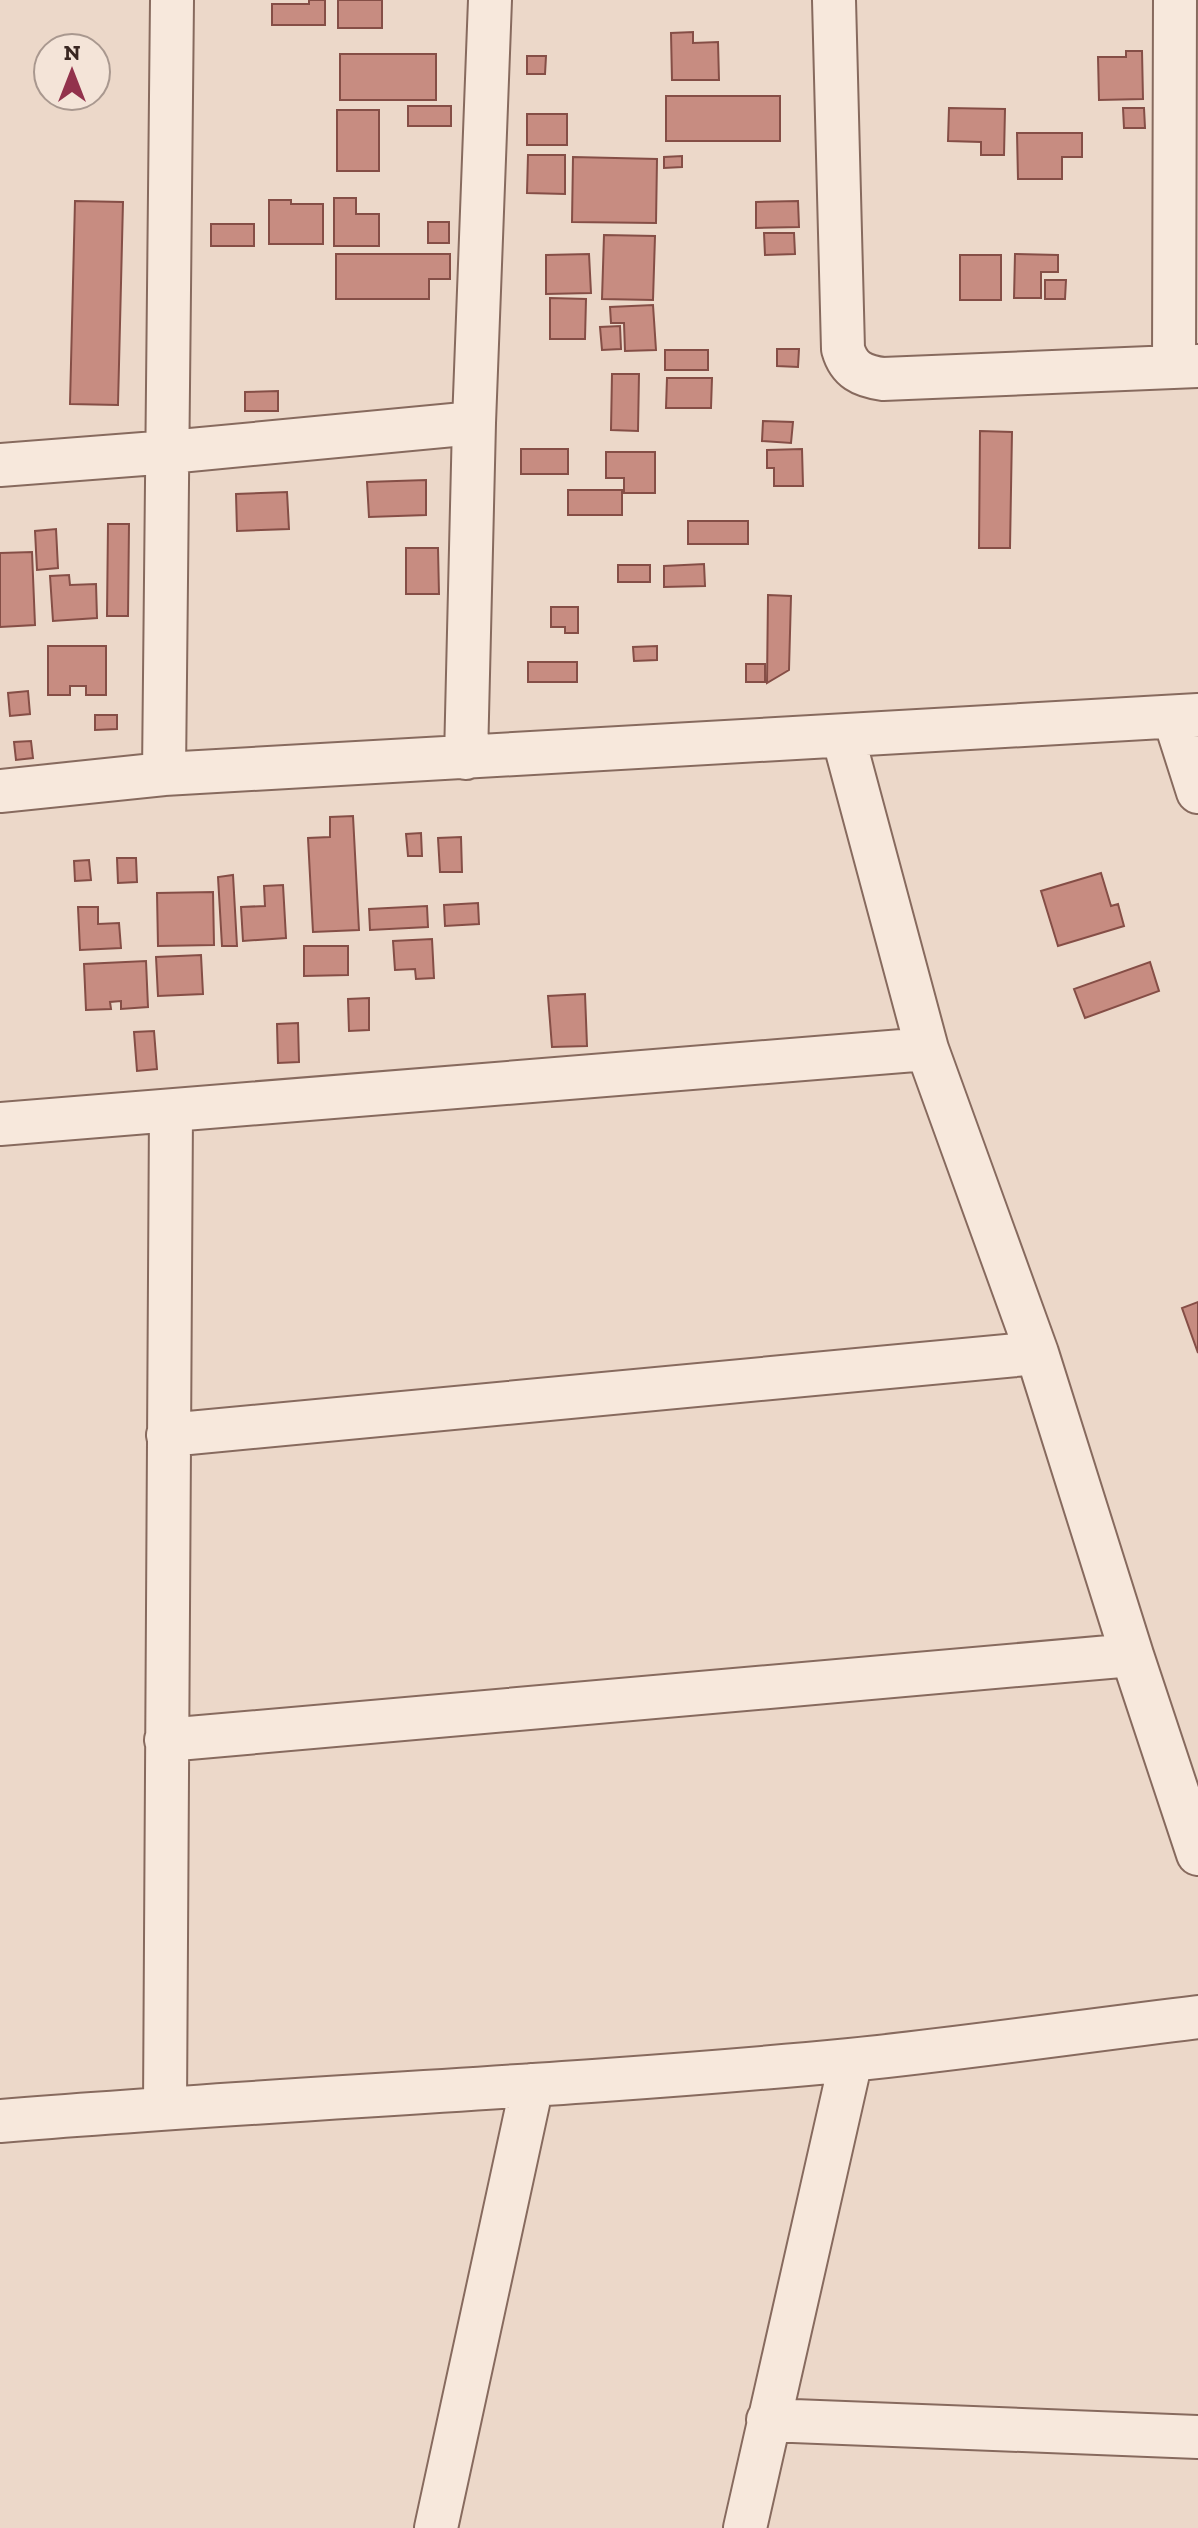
<svg xmlns="http://www.w3.org/2000/svg" width="1198" height="2528" font-family="'Zilla Slab',serif">
  <style>
    .building { fill: #c78c81; stroke: #854e46; stroke-width: 2 }
    .lines { fill: none; stroke-linecap: round; stroke-linejoin: round }
    .minor-casing { stroke: #876a5e; stroke-width: 46 }
    .minor { stroke: #f7e8dc; stroke-width: 42 }
  </style>
  <rect width="100%" height="100%" fill="#ecd8c9"/>
  <path class="building" d="M 309,0 L 325,0 L 325,25 L 272,25 L 272,4 L 309,4 Z
    M 338,0 L 382,0 L 382,28 L 338,28 Z
    M 693,32 L 693,43 L 718,42 L 719,80 L 672,80 L 671,33 Z
    M 1126,51 L 1142,51 L 1143,99 L 1099,100 L 1098,57 L 1126,57 Z
    M 340,54 L 436,54 L 436,100 L 340,100 Z
    M 527,56 L 546,56 L 545,74 L 527,74 Z
    M 666,96 L 780,96 L 780,141 L 666,141 Z
    M 408,106 L 451,106 L 451,126 L 408,126 Z
    M 949,108 L 1005,109 L 1004,155 L 981,155 L 981,142 L 948,141 Z
    M 1123,108 L 1144,108 L 1145,128 L 1124,128 Z
    M 337,110 L 379,110 L 379,171 L 337,171 Z
    M 527,114 L 567,114 L 567,145 L 527,145 Z
    M 1017,133 L 1082,133 L 1082,157 L 1062,157 L 1062,179 L 1018,179 Z
    M 528,155 L 565,155 L 565,194 L 527,193 Z
    M 682,156 L 682,167 L 664,168 L 664,157 Z
    M 573,157 L 657,159 L 656,223 L 572,222 Z
    M 334,198 L 356,198 L 356,214 L 379,214 L 379,246 L 334,246 Z
    M 269,200 L 291,200 L 291,204 L 323,204 L 323,244 L 269,244 Z
    M 75,201 L 123,202 L 118,405 L 70,404 Z
    M 798,201 L 799,227 L 756,228 L 756,202 Z
    M 428,222 L 449,222 L 449,243 L 428,243 Z
    M 211,224 L 254,224 L 254,246 L 211,246 Z
    M 764,233 L 794,233 L 795,254 L 765,255 Z
    M 604,235 L 655,236 L 653,300 L 602,299 Z
    M 336,254 L 450,254 L 450,279 L 429,279 L 429,299 L 336,299 Z
    M 589,254 L 591,293 L 546,294 L 546,255 Z
    M 1015,254 L 1058,255 L 1058,272 L 1041,272 L 1041,298 L 1014,298 Z
    M 960,255 L 1001,255 L 1001,300 L 960,300 Z
    M 1045,280 L 1066,280 L 1065,299 L 1045,299 Z
    M 550,298 L 586,299 L 585,339 L 550,339 Z
    M 653,305 L 656,350 L 625,351 L 624,323 L 611,323 L 610,307 Z
    M 620,326 L 621,349 L 602,350 L 600,327 Z
    M 777,349 L 799,349 L 798,367 L 777,366 Z
    M 665,350 L 708,350 L 708,370 L 665,370 Z
    M 612,374 L 639,374 L 638,431 L 611,430 Z
    M 667,378 L 712,378 L 711,408 L 666,408 Z
    M 278,391 L 278,411 L 245,411 L 245,392 Z
    M 763,421 L 793,422 L 791,443 L 762,441 Z
    M 980,431 L 1012,432 L 1010,548 L 979,548 Z
    M 521,449 L 568,449 L 568,474 L 521,474 Z
    M 802,449 L 803,486 L 774,486 L 774,468 L 767,468 L 767,450 Z
    M 606,452 L 655,452 L 655,493 L 624,493 L 624,478 L 606,478 Z
    M 426,480 L 426,515 L 369,517 L 367,482 Z
    M 568,490 L 622,490 L 622,515 L 568,515 Z
    M 287,492 L 289,529 L 237,531 L 236,494 Z
    M 688,521 L 748,521 L 748,544 L 688,544 Z
    M 108,524 L 129,524 L 128,616 L 107,616 Z
    M 56,529 L 58,568 L 37,570 L 35,531 Z
    M 406,548 L 438,548 L 439,594 L 406,594 Z
    M 32,552 L 35,625 L 0,627 L 0,553 Z
    M 704,564 L 705,586 L 664,587 L 664,566 Z
    M 618,565 L 650,565 L 650,582 L 618,582 Z
    M 69,575 L 70,585 L 96,584 L 97,618 L 53,621 L 50,576 Z
    M 768,595 L 791,596 L 789,670 L 767,683 Z
    M 551,607 L 578,607 L 578,633 L 565,633 L 565,627 L 551,627 Z
    M 48,646 L 106,646 L 106,695 L 86,695 L 86,686 L 70,686 L 70,695 L 48,695 Z
    M 657,646 L 657,660 L 634,661 L 633,647 Z
    M 528,662 L 577,662 L 577,682 L 528,682 Z
    M 746,664 L 765,664 L 765,682 L 746,682 Z
    M 28,691 L 30,714 L 10,716 L 8,693 Z
    M 95,715 L 117,715 L 117,729 L 95,730 Z
    M 31,741 L 33,758 L 16,760 L 14,742 Z
    M 353,816 L 359,930 L 313,932 L 308,838 L 330,837 L 330,817 Z
    M 421,833 L 422,856 L 408,856 L 406,834 Z
    M 461,837 L 462,872 L 440,872 L 438,838 Z
    M 117,858 L 136,858 L 137,882 L 118,883 Z
    M 89,860 L 91,880 L 75,881 L 74,861 Z
    M 1101,873 L 1111,906 L 1118,904 L 1124,926 L 1058,946 L 1041,891 Z
    M 233,875 L 237,946 L 222,946 L 218,877 Z
    M 283,885 L 286,938 L 243,941 L 241,907 L 265,906 L 264,886 Z
    M 213,892 L 214,945 L 158,946 L 157,893 Z
    M 478,903 L 479,924 L 445,926 L 444,905 Z
    M 427,906 L 428,927 L 370,930 L 369,909 Z
    M 78,907 L 98,907 L 98,924 L 119,923 L 121,948 L 80,950 Z
    M 432,939 L 434,978 L 416,979 L 415,969 L 395,970 L 393,941 Z
    M 304,946 L 348,946 L 348,975 L 304,976 Z
    M 201,955 L 203,994 L 158,996 L 156,957 Z
    M 146,961 L 148,1007 L 121,1009 L 121,1001 L 110,1002 L 111,1009 L 86,1010 L 84,964 Z
    M 1150,962 L 1159,991 L 1085,1018 L 1074,989 Z
    M 585,994 L 587,1046 L 552,1047 L 548,996 Z
    M 369,998 L 369,1030 L 349,1031 L 348,999 Z
    M 298,1023 L 299,1062 L 278,1063 L 277,1024 Z
    M 154,1031 L 157,1069 L 137,1071 L 134,1032 Z
    M 1198,1302 L 1198,1353 L 1182,1308 Z"/>
  <g class="lines">
    <defs>
      <path id="minor" d="M 834,0 L 843,349 C 849,370 862,376 883,379 L 1198,366
        M 1174,367 L 1175,0
        M 0,465 L 169,452 L 474,423
        M 1174,717 L 1198,792
        M 843,736 L 927,1049 L 1037,1353 L 1132,1655 L 1198,1854
        M 466,758 L 474,423 L 490,0
        M 164,774 L 172,0
        M 0,791 L 164,774 L 1198,715
        M 0,1124 L 927,1049
        M 168,1435 L 1037,1353
        M 166,1740 L 1132,1655
        M 165,2107 L 171,1112
        M 0,2121 C 283,2098 567,2087 850,2060 C 966,2048 1082,2031 1198,2017
        M 768,2420 L 1198,2437
        M 436,2528 L 532,2085
        M 745,2528 L 851,2060"/>
    </defs>
    <use href="#minor" class="minor-casing"/>
    <use href="#minor" class="minor"/>
  </g>
  <g transform="translate(72 72)"><circle r="38" fill="#f4e4d8" stroke="#a9988f" stroke-width="2"/>
  <path d="M0-6L14 30L0 20L-14 30Z" fill="#92324c"/>
  <text y="-12" font-size="22" font-weight="bold" text-anchor="middle" fill="#392621">N</text>
  </g>
</svg>
